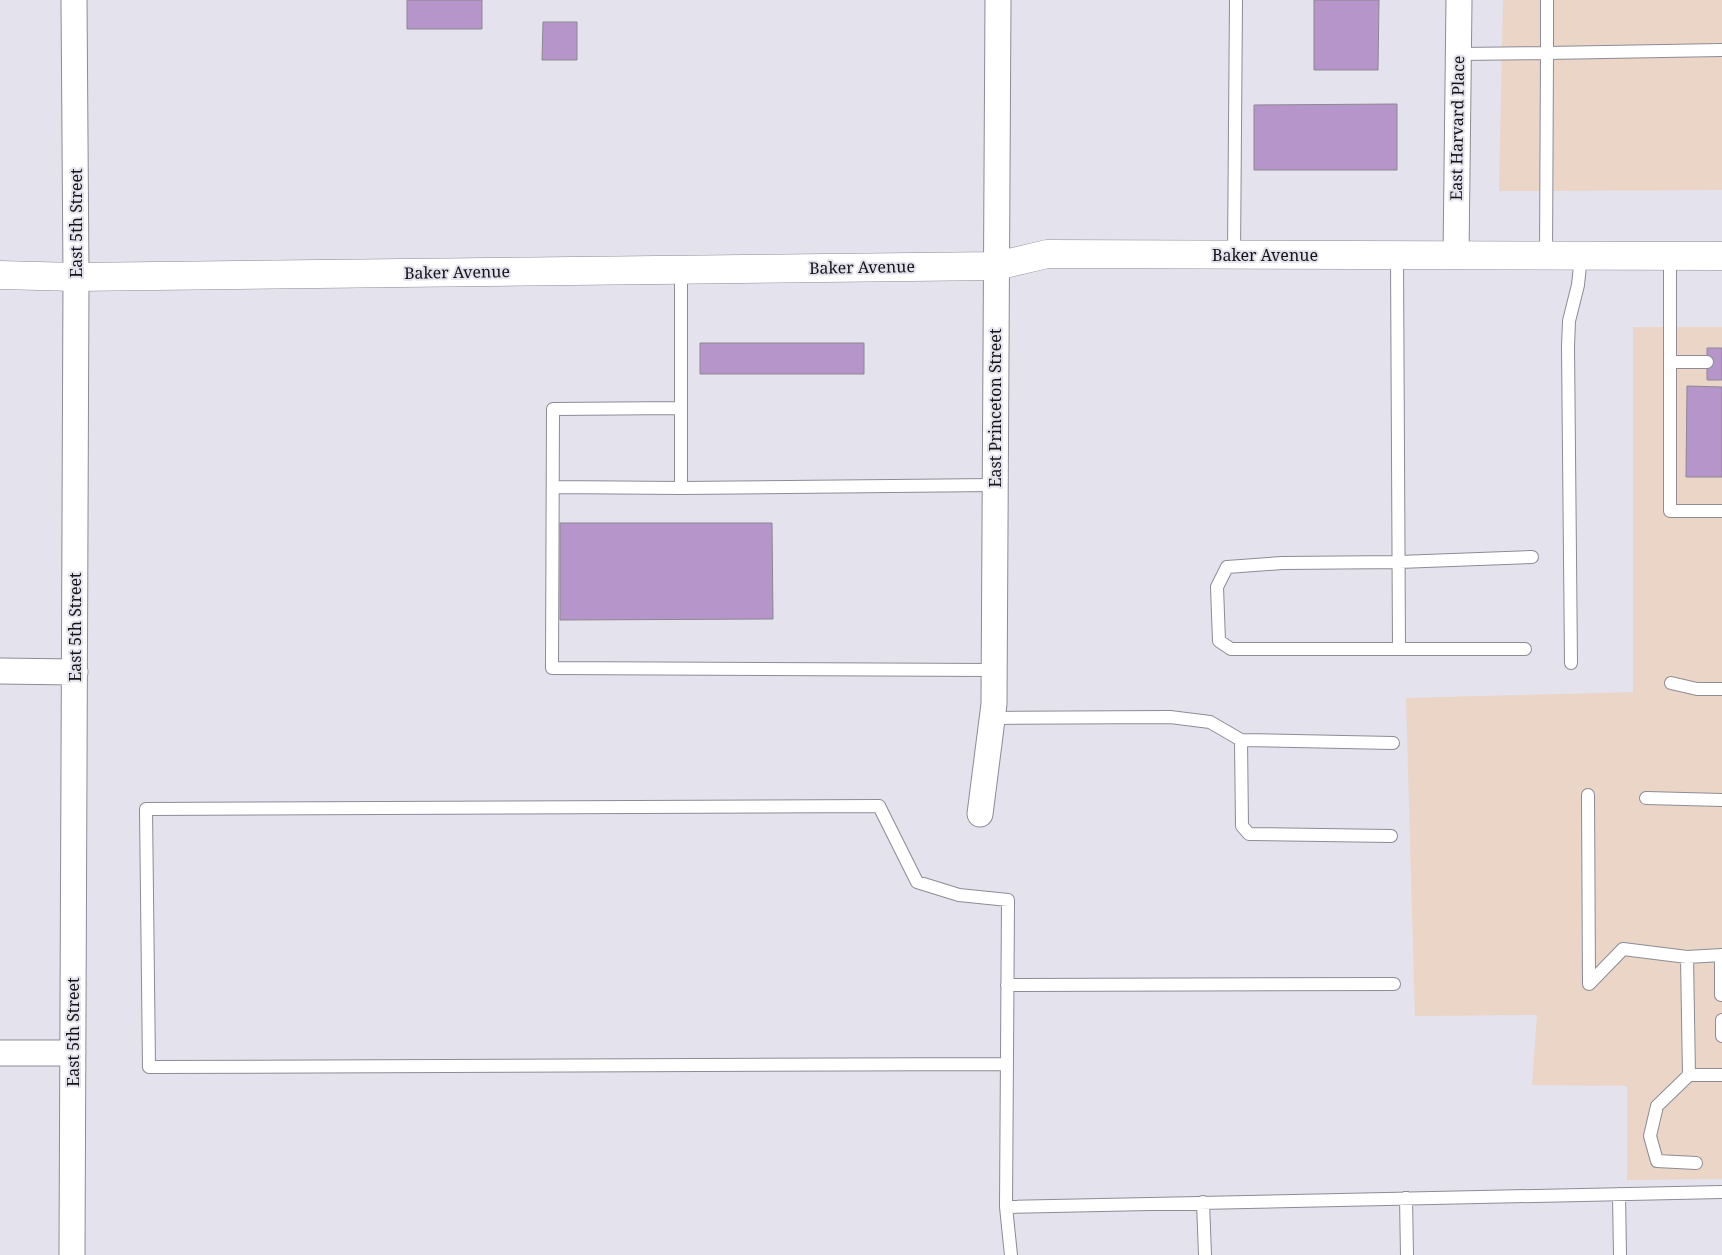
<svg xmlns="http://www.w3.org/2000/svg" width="1722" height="1255" font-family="'Noto Serif',serif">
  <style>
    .commercial { fill: #ead5c7 }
    .building { fill: #b696ca; stroke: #8c8790 }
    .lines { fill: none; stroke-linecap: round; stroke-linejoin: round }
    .lane-casing { stroke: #8d8c96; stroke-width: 14 }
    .street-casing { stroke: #8d8c96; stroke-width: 27 }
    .secondary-casing { stroke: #8d8c96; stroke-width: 29 }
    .lane { stroke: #fff; stroke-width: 12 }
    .street { stroke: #fff; stroke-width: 25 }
    .secondary { stroke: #fff; stroke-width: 28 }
    .labels { text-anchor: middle; stroke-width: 4; stroke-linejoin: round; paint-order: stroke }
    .street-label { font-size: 16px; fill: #141417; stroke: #e3e2ed }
  </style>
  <rect width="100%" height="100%" fill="#e3e2ed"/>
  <path class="commercial" d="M 1503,0 L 1722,0 L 1722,190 L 1499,191 Z
    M 1633,327 L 1722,327 L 1722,1179 L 1627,1180 L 1627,1086 L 1532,1085 L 1537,1015 L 1415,1016 L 1406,698 L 1633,692 Z"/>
  <path class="building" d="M 407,0 L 482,0 L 482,29 L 407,29 Z
    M 1314,0 L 1379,0 L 1378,70 L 1314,70 Z
    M 543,22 L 577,22 L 577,60 L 542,60 Z
    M 1397,104 L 1397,170 L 1254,170 L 1254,105 Z
    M 700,343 L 864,343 L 864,374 L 700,374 Z
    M 1707,348 L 1722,348 L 1722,380 L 1707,380 Z
    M 1687,386 L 1722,387 L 1722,477 L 1686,477 Z
    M 560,523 L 772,523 L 773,619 L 560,620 Z"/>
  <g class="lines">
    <defs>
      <path id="lane" d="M 1547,0 L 1547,53 L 1722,50
        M 1458,54 L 1547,53 L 1546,256
        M 1234,255 L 1236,0
        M 1397,256 L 1399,649 L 1525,649
        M 1670,256 L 1670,511 L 1722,511
        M 681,269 L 681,488 L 995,485
        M 1670,362 L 1707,362
        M 681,408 L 553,409 L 552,668 L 994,670
        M 553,487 L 681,488
        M 1399,649 L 1231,649 L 1219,641 L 1217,587 L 1227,567 L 1282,563 L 1399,562 L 1532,557
        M 1571,663 L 1568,346 L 1569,321 L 1578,285 L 1581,256
        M 1671,683 L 1697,689 L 1722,689
        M 992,718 L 1170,717 L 1210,722 L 1241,740 L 1242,826 L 1249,834 L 1391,836
        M 1241,740 L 1393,743
        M 1588,795 L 1589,984
        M 1646,798 L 1722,800
        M 1721,955 L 1721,995
        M 1687,957 L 1689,1075 L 1722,1075
        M 1589,984 L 1623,949 L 1687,957 L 1722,955
        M 1007,985 L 1394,984
        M 1722,1020 L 1722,1036
        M 1006,1064 L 149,1067 L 146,809 L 879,806 L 917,882 L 959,895 L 1008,900 L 1006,1207
        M 1689,1075 L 1657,1106 L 1650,1136 L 1657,1161 L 1696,1163
        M 1619,1194 L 1620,1255
        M 1406,1198 L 1407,1255
        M 1203,1202 L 1205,1255
        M 1011,1255 L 1006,1207 L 1722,1192"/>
      <path id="street" d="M 1456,256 L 1459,0
        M 0,671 L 75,672
        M 980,814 L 994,704 L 998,0
        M 0,1053 L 73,1053
        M 72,1255 L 76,277 L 74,0"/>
      <path id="secondary" d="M 0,275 L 76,277 L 996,266 L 1047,254 L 1722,256"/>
    </defs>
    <use href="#lane" class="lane-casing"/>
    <use href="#street" class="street-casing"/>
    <use href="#secondary" class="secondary-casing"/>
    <use href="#lane" class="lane"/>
    <use href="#street" class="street"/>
    <use href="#secondary" class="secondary"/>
  </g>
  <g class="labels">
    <g class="street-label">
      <text transform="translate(1457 128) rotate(-89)" y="6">East Harvard Place</text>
      <text transform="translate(76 223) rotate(-90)" y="6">East 5th Street</text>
      <text x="1265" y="261">Baker Avenue</text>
      <text transform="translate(862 267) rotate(-1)" y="6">Baker Avenue</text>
      <text transform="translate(457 272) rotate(-1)" y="6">Baker Avenue</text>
      <text transform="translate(995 408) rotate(-90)" y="6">East Princeton Street</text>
      <text transform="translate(75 627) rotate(-90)" y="6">East 5th Street</text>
      <text transform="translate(73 1032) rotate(-90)" y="6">East 5th Street</text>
    </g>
  </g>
</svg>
